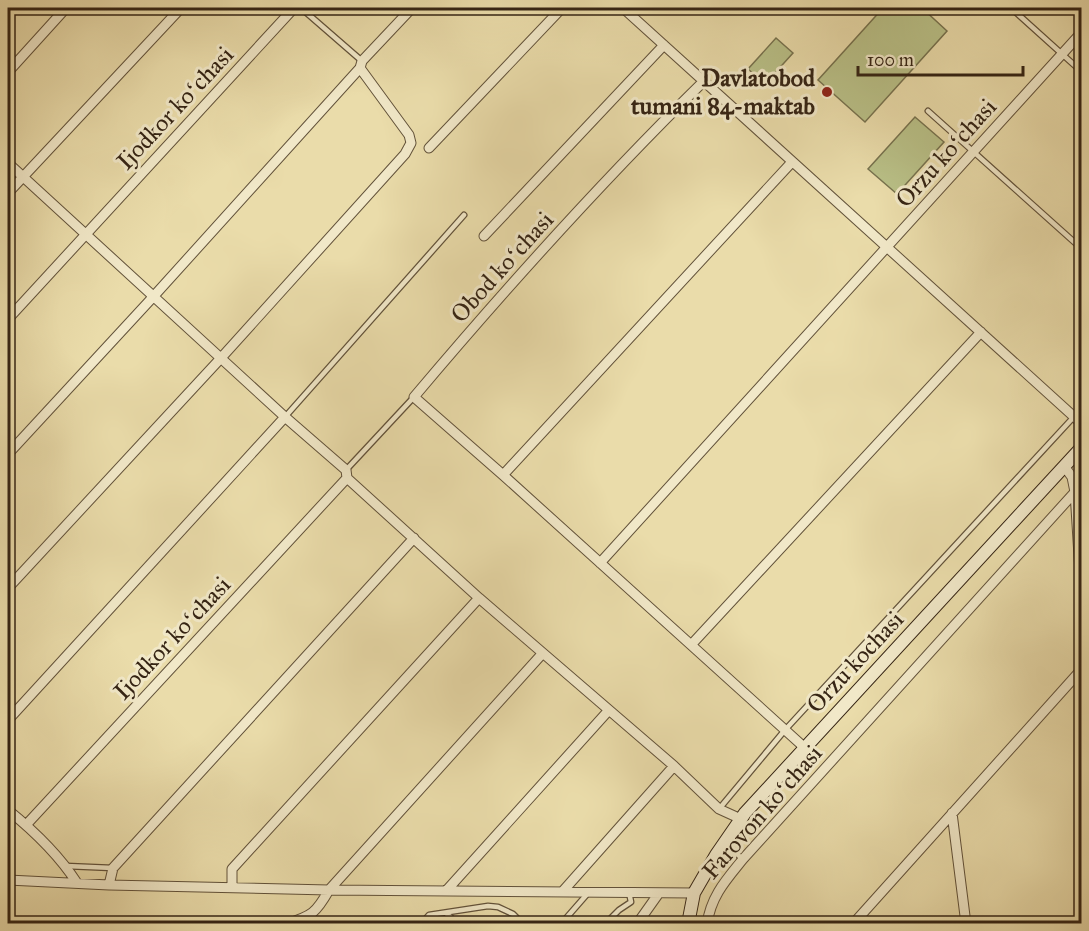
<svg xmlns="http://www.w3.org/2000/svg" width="1089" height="931" font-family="'IM FELL Great Primer',serif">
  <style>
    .green { fill: #b9c087; stroke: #77724e; stroke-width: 1.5 }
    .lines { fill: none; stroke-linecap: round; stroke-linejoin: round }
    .lane-casing { stroke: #62523a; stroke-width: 7 }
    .street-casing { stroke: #62523a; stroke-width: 11 }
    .secondary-casing { stroke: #352414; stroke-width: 14 }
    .lane { stroke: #f1e8c8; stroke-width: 4.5 }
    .street { stroke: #f1e8c8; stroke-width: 9 }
    .secondary { stroke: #f1e8c8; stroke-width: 12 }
    .poi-dot { fill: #8f2418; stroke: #f1e8c8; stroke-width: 2 }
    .labels { text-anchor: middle; stroke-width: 6; stroke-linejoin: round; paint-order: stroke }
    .poi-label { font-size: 24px; font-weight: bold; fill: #352414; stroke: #f1e8c8; text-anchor: end }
    .street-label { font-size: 24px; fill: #352414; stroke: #f1e8c8 }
  </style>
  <rect width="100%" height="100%" fill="#eadcaa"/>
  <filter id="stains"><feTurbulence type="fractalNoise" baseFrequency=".00333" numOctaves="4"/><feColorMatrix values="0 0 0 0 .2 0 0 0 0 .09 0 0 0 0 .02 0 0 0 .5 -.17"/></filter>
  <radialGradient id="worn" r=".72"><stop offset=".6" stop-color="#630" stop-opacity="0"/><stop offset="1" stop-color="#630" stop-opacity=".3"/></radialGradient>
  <path class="green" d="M 883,8 L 922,8 L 947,31 L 865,122 L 818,80 Z
    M 776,38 L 793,53 L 765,84 L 748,69 Z
    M 915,117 L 944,142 L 897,194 L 868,169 Z"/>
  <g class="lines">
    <defs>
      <path id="lane" d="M 301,8 L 362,61
        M 1011,8 L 1082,72
        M 928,111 L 1082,249
        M 285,417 L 464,215
        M 346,470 L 414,397
        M 719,809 L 785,730 L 1082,408
        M 724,844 L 743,859
        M 66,866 L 113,868
        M 446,913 L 458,924
        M 421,924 L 429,915 L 488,906 L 498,907 L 513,914 L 523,924
        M 561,924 L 589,892
        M 605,924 L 619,910 L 631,902 L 629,892"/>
      <path id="street" d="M 623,8 L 1082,424
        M 8,72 L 66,8
        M 705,80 C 602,181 506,288 414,397 L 503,475 L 805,748
        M 429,148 L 562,8
        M 8,163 L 285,417 L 346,470 L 347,478 L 479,598 L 674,766 L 719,809 L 741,819
        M 8,193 L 181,8
        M 484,236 L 664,45
        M 8,319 L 294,8
        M 8,454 L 153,297 L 360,68 L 362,61 L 412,8
        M 1064,466 L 1072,477 L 1075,492 L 1082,604
        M 503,475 L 792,162
        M 600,563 L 1082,32
        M 8,588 L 221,358 L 405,154 L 411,143 L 409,135 L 360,68
        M 691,645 L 981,332
        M 8,720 L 285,417
        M 8,810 C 34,831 59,855 77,883
        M 952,813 L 966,924
        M 26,825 L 347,478
        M 8,880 L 109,885 L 329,890 L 694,893
        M 109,885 L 113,868 L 414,538
        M 232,887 L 232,869 L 479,598
        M 446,891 L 609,710
        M 563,891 L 674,766
        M 286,924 C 312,916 316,913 329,890 L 542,654
        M 637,924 L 659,893
        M 707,924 C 711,896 726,880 743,859 L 1075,492
        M 853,924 L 1081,670"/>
      <path id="secondary" d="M 688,924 L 694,893 L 716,855 L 745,813 L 1082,447"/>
    </defs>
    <use href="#lane" class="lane-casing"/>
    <use href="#street" class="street-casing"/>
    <use href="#secondary" class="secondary-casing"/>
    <use href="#lane" class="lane"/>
    <use href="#street" class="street"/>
    <use href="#secondary" class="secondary"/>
  </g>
  <circle class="poi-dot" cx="827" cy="92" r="6"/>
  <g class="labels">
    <g class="poi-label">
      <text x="815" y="86">Davlatobod<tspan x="815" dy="28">tumani 84-maktab</tspan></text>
    </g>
    <g class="street-label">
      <text transform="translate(175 108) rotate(-47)" y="8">Ijodkor koʻchasi</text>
      <text transform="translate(946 153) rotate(-48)" y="8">Orzu koʻchasi</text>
      <text transform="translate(502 267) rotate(-48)" y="8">Obod koʻchasi</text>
      <text transform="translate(172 638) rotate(-47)" y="8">Ijodkor koʻchasi</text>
      <text transform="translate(855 662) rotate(-47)" y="8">Orzu kochasi</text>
      <text transform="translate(762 812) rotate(-49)" y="8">Farovon koʻchasi</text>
    </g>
  </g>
  <rect width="1089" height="931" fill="none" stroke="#eadcaa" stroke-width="30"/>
  <rect x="9" y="9" width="1071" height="913" fill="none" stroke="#352414" stroke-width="3"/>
  <rect x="15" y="15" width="1059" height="901" fill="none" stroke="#352414" stroke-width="1.5"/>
  <path d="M858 66v9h165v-9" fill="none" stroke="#352414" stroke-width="3"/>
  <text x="867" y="66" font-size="18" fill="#352414" stroke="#f1e8c8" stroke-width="4.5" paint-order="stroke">100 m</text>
  <rect width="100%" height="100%" filter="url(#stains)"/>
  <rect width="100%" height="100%" fill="url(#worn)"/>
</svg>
